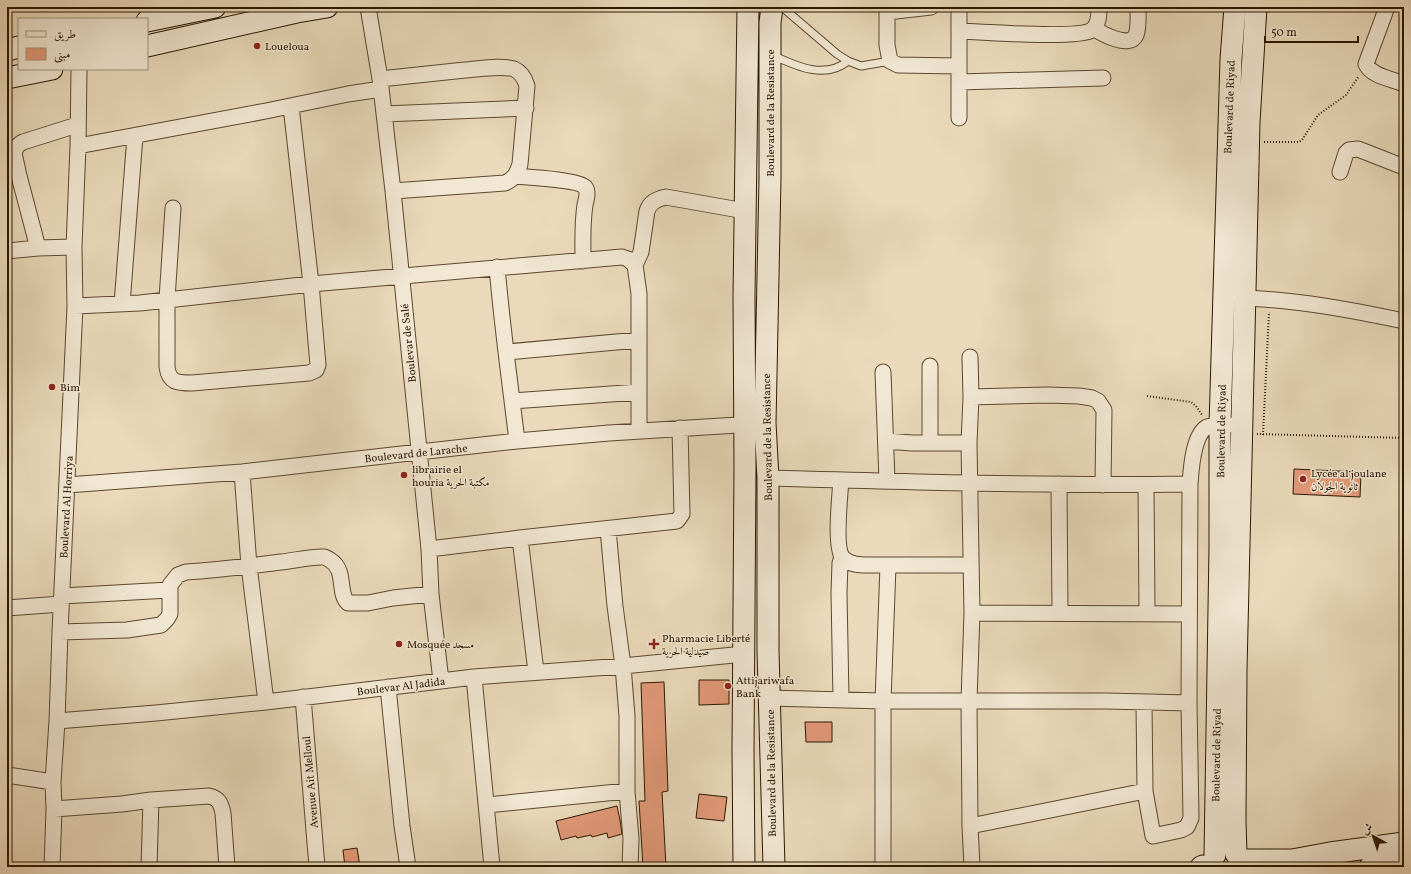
<svg xmlns="http://www.w3.org/2000/svg" width="1411" height="874" font-family="Vollkorn,Amiri,serif">
  <style>
    .building { fill: #e29978; stroke: #2b1700 }
    .lines { fill: none; stroke-linecap: round; stroke-linejoin: round }
    .lane-casing { stroke: #5b482f; stroke-width: 9 }
    .street-casing { stroke: #5b482f; stroke-width: 17 }
    .secondary-casing { stroke: #2b1700; stroke-width: 23 }
    .path { stroke: #2b1700; stroke-width: 2; stroke-dasharray: 1 2; stroke-linecap: butt }
    .lane { stroke: #f1e7d3; stroke-width: 7 }
    .street { stroke: #f1e7d3; stroke-width: 15 }
    .secondary { stroke: #f1e7d3; stroke-width: 21 }
    .poi-dot { fill: #8f2418; stroke: #f1e7d3; stroke-width: 1.5 }
    .labels { text-anchor: middle; stroke-width: 3; stroke-linejoin: round; paint-order: stroke }
    .poi-label { font-size: 11px; fill: #2b1700; stroke: #f1e7d3; text-anchor: start }
    .street-label { font-size: 11px; fill: #2b1700; stroke: #f1e7d3 }
  </style>
  <rect width="100%" height="100%" fill="#eadabb"/>
  <filter id="stains"><feTurbulence type="fractalNoise" baseFrequency=".005" numOctaves="4"/><feColorMatrix values="0 0 0 0 .2 0 0 0 0 .09 0 0 0 0 .02 0 0 0 .5 -.17"/></filter>
  <radialGradient id="worn" r=".72"><stop offset=".6" stop-color="#630" stop-opacity="0"/><stop offset="1" stop-color="#630" stop-opacity=".3"/></radialGradient>
  <path class="building" d="M 1294,469 L 1361,472 L 1360,497 L 1293,494 Z
    M 699,680 L 729,680 L 729,704 L 699,705 Z
    M 664,682 L 668,791 L 662,792 L 666,867 L 643,867 L 639,801 L 645,801 L 641,683 Z
    M 805,722 L 832,722 L 832,742 L 806,742 Z
    M 699,794 L 727,797 L 724,821 L 696,818 Z
    M 617,806 L 620,820 L 622,834 L 608,838 L 607,833 L 592,837 L 591,835 L 577,838 L 576,836 L 561,840 L 556,821 Z
    M 357,848 L 360,867 L 345,867 L 343,850 Z"/>
  <g class="lines">
    <defs>
      <path id="lane" d="M 782,7 L 837,54 L 848,61 L 861,66 L 890,61
        M 772,55 C 796,66 825,80 848,61"/>
      <path id="street" d="M 368,7 L 380,79 L 393,191 L 429,549 L 431,594 L 441,681
        M 887,7 L 887,45 L 890,61 L 898,65 L 959,66
        M 959,7 L 959,118
        M 1387,7 L 1366,64 C 1371,76 1392,79 1404,84
        M 887,12 L 931,7
        M 1094,28 C 1102,34 1130,49 1136,35 C 1139,28 1138,15 1138,7
        M 959,31 C 980,32 1079,39 1092,30 C 1099,25 1099,14 1099,7
        M 380,79 C 408,76 437,73 465,70 C 479,69 502,65 514,69 C 521,72 525,79 527,86 L 520,164 C 517,174 514,179 505,183 L 393,191
        M 959,82 L 1103,78
        M 384,114 L 526,108
        M 78,146 L 266,111 L 348,94 L 381,89
        M 1340,172 L 1346,153 L 1349,150 L 1358,149 L 1404,167
        M 516,176 C 528,177 579,180 585,187 C 589,192 586,200 585,205 C 582,224 583,242 583,261
        M 173,208 L 167,299 L 167,367 C 169,383 178,383 192,383 L 309,373 L 316,370 L 318,365 L 311,284 L 291,106
        M 38,248 L 19,176 L 14,153 C 16,147 18,144 23,142 L 77,125
        M 7,251 L 38,248 L 74,247
        M 635,265 L 641,252 L 647,211 C 650,202 657,199 666,197 L 745,211
        M 497,267 C 502,326 510,383 517,441
        M 1245,298 C 1299,300 1351,310 1404,321
        M 122,304 L 135,136
        M 75,306 L 140,303 L 311,284 L 622,257 L 628,259 L 635,265 L 639,294 L 639,430
        M 507,352 L 638,340
        M 970,357 L 971,397 L 969,443 L 972,613 L 969,701 L 970,826 L 972,867
        M 930,366 L 930,442
        M 883,372 L 887,481
        M 971,397 L 1047,395 L 1079,396 L 1092,398 L 1098,401 L 1104,410 L 1103,485
        M 512,401 L 639,392
        M 886,441 L 912,443 L 969,443
        M 242,472 L 249,566 L 266,702
        M 768,478 C 909,482 1049,486 1190,484
        M 841,480 C 840,495 834,548 843,558 C 850,565 860,565 869,565 L 971,565
        M 1059,484 L 1060,613
        M 67,485 L 242,472 L 517,441 L 609,433 L 754,424
        M 1146,485 L 1147,613
        M 608,529 L 615,606 L 623,666 L 627,716 L 627,791 L 631,839 L 630,867
        M 520,538 L 536,672
        M 429,549 L 520,538 L 677,521 L 682,514 L 680,428
        M 62,596 L 169,590
        M 7,608 L 61,604
        M 972,613 L 1189,614
        M 60,632 L 127,630 L 161,625 L 167,619 L 170,614 L 170,585 L 178,575 L 186,572 C 218,570 250,566 281,562 C 293,561 312,556 324,557 C 324,557 329,559 330,560 C 347,570 337,593 348,603 L 368,603 L 393,598 L 431,594
        M 474,677 L 492,867
        M 388,687 L 402,826 L 408,867
        M 303,697 L 317,867
        M 769,698 L 883,701 L 1107,701 L 1189,703
        M 841,699 L 839,593 L 840,563 L 842,557
        M 1144,702 L 1145,791 L 1153,836 L 1181,830 L 1187,827 L 1191,818 L 1189,703 L 1190,484 C 1191,470 1193,435 1207,427 C 1213,424 1222,425 1229,425
        M 57,721 L 156,713 L 266,702 L 474,677 L 623,666 L 744,654
        M 7,775 L 53,782
        M 487,805 L 627,791
        M 54,809 L 122,804 L 151,800 L 209,796 C 219,798 221,804 223,813 L 227,867
        M 970,826 L 1145,791
        M 52,867 L 54,809 L 53,782 L 57,721 L 60,632 L 75,306 L 74,247 L 78,146 L 79,69
        M 149,867 L 151,800
        M 883,867 L 883,701 L 888,566"/>
      <path id="secondary" d="M 772,7 L 770,23 L 770,179 L 765,423 L 768,478 L 768,651 L 774,867
        M 147,21 L 215,7
        M 147,46 L 297,12 L 327,7
        M 7,50 L 19,47
        M 7,78 L 52,69
        M 1236,854 L 1235,821 L 1236,670 L 1249,122 L 1256,7
        M 1215,855 L 1220,547 L 1220,425 L 1231,59 L 1235,7
        M 1245,860 L 1292,860 L 1330,853 L 1404,843
        M 744,867 L 743,751 L 745,467 L 744,296 L 748,7
        M 1201,867 L 1203,866
        M 1370,867 L 1404,864"/>
    </defs>
    <use href="#lane" class="lane-casing"/>
    <use href="#street" class="street-casing"/>
    <use href="#secondary" class="secondary-casing"/>
    <path class="path" d="M 1264,142 L 1299,142 L 1302,140 L 1318,115 L 1346,95 L 1359,76
      M 1147,396 L 1191,402 L 1196,406 L 1202,415
      M 1257,434 L 1404,438
      M 1263,435 L 1269,312"/>
    <use href="#lane" class="lane"/>
    <use href="#street" class="street"/>
    <use href="#secondary" class="secondary"/>
  </g>
  <g class="poi-dot">
    <circle cx="257" cy="46" r="4"/>
    <circle cx="52" cy="387" r="4"/>
    <circle cx="404" cy="475" r="4"/>
    <circle cx="1303" cy="479" r="4"/>
    <circle cx="399" cy="644" r="4"/>
    <path d="M652 638h4v4h4v4h-4v4h-4v-4h-4v-4h4z"/>
    <circle cx="728" cy="686" r="4"/>
  </g>
  <g class="labels">
    <g class="poi-label">
      <text x="265" y="50">Loueloua</text>
      <text x="60" y="391">Bim</text>
      <text x="412" y="473">librairie el<tspan x="412" dy="13">houria مكتبة الحرية</tspan></text>
      <text x="1311" y="477">Lycée al joulane<tspan x="1311" dy="13">ثانوية الجولان</tspan></text>
      <text x="662" y="642">Pharmacie Liberté<tspan x="662" dy="13">صيدلية الحرية</tspan></text>
      <text x="407" y="648">Mosquée مسجد</text>
      <text x="736" y="684">Attijariwafa<tspan x="736" dy="13">Bank</tspan></text>
    </g>
    <g class="street-label">
      <text transform="translate(1229 107) rotate(-88)" y="4">Boulevard de Riyad</text>
      <text transform="translate(770 113) rotate(-90)" y="4">Boulevard de la Resistance</text>
      <text transform="translate(408 343) rotate(-96)" y="4">Boulevar de Salé</text>
      <text transform="translate(1221 431) rotate(-89)" y="4">Boulevard de Riyad</text>
      <text transform="translate(767 437) rotate(-91)" y="4">Boulevard de la Resistance</text>
      <text transform="translate(416 453) rotate(-6)" y="4">Boulevard de Larache</text>
      <text transform="translate(66 507) rotate(-87)" y="4">Boulevard Al Horriya</text>
      <text transform="translate(401 686) rotate(-7)" y="4">Boulevar Al Jadida</text>
      <text transform="translate(1216 755) rotate(-89)" y="4">Boulevard de Riyad</text>
      <text transform="translate(771 773) rotate(-91)" y="4">Boulevard de la Resistance</text>
      <text transform="translate(310 782) rotate(-95)" y="4">Avenue Ait Melloul</text>
    </g>
  </g>
  <rect width="1411" height="874" fill="none" stroke="#eadabb" stroke-width="24"/>
  <rect x="8" y="8" width="1395" height="858" fill="none" stroke="#2b1700" stroke-width="2"/>
  <rect x="12" y="12" width="1387" height="850" fill="none" stroke="#2b1700"/>
  <rect x="18" y="18" width="130" height="52" fill="#f1e7d3" stroke="#a2947f"/>
  <rect x="26" y="31" width="20" height="6" fill="#f1e7d3" stroke="#a2947f"/>
  <text x="54" y="38" font-size="12" fill="#2b1700">طريق</text>
  <rect x="26" y="48" width="20" height="12" fill="#e29978" stroke="#a2947f"/>
  <text x="54" y="58" font-size="12" fill="#2b1700">مبنى</text>
  <g transform="translate(1373 836) rotate(320)" stroke="#f1e7d3" stroke-width="3" paint-order="stroke">
  <path d="M0-3L7 15L0 10L-7 15Z" fill="#2b1700"/>
  <text y="-6" font-size="11" font-weight="bold" text-anchor="middle" fill="#2b1700">ش</text>
  </g>
  <path d="M1265 36v6h93v-6" fill="none" stroke="#2b1700" stroke-width="2"/>
  <text x="1271" y="36" font-size="12" fill="#2b1700" stroke="#f1e7d3" stroke-width="3" paint-order="stroke">50 m</text>
  <rect width="100%" height="100%" filter="url(#stains)"/>
  <rect width="100%" height="100%" fill="url(#worn)"/>
</svg>
